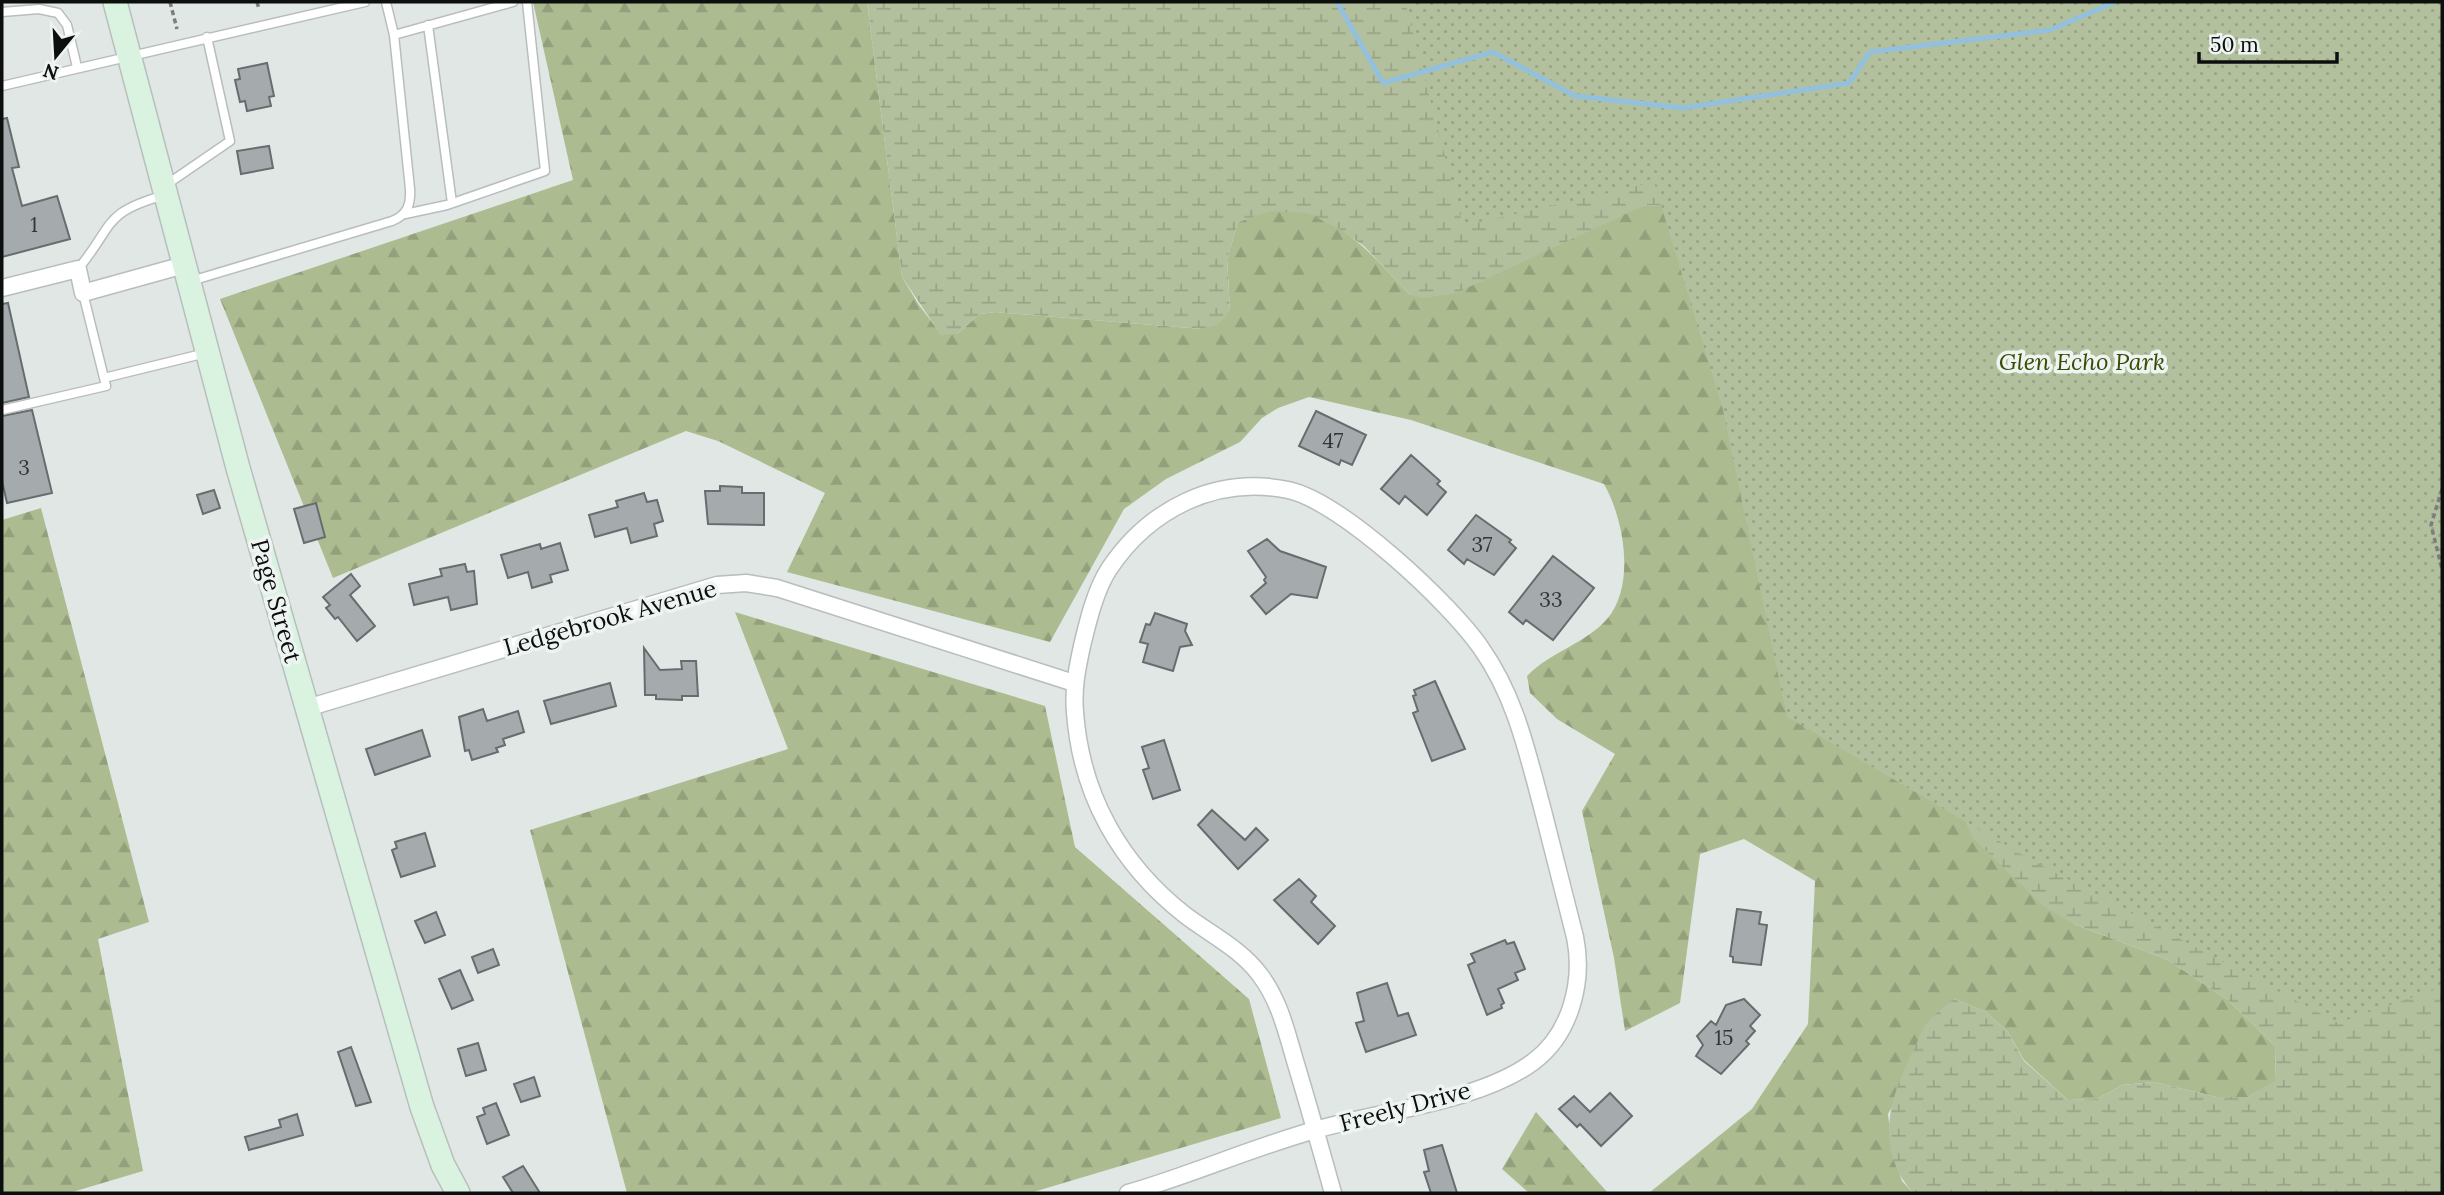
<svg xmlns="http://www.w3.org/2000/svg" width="2444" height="1195" font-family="Lora,serif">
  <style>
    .forest { fill: url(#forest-firs) }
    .wetland { fill: url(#wetland-marsh) }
    .park { fill: url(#park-dots) }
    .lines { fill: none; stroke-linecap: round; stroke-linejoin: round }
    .stream { stroke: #93c0dd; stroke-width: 5 }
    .building { fill: #a5abac; stroke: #676d6e; stroke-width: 2 }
    .lane-casing { stroke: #b8bebd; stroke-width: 11 }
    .street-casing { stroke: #b8bebd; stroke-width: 19 }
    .secondary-casing { stroke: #b8bebd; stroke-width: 26 }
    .path { stroke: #7a7e7d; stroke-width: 3.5; stroke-dasharray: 5 3.5; stroke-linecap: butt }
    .lane { stroke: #fff; stroke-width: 8 }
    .street { stroke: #fff; stroke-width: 16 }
    .secondary { stroke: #daf3e1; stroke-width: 23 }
    .labels { text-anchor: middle; stroke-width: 7; stroke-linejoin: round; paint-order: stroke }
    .number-label { font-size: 21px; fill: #333636 }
    .park-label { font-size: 24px; font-style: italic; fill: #394c05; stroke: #eef4f2 }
    .street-label { font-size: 24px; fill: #0d0f0f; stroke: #eef4f2 }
  </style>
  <defs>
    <pattern id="forest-firs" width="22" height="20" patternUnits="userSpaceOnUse" patternTransform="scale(1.75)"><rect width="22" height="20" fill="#acbc90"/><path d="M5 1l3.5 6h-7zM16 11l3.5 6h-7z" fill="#93a07b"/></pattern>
    <pattern id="wetland-marsh" width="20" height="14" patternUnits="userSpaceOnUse" patternTransform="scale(1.75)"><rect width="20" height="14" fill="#b3c09d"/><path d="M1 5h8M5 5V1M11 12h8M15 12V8" fill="none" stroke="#99a486"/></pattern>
    <pattern id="park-dots" width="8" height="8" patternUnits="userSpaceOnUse" patternTransform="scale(1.75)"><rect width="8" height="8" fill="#b3c09d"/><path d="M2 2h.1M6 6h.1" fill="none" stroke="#99a486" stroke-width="1.8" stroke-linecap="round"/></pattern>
  </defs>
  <rect width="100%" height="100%" fill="#e0e7e5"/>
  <path class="forest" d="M 533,2 L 867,2 L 902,277 L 919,305 L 941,334 L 957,334 L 980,314 L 995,312 L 1202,329 L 1230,310 L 1227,259 L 1238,222 C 1248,219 1259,213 1269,211 C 1328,200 1374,257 1410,295 L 1643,206 L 1659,205 L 1703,222 L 2074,924 L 2168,960 L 2228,1000 L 2275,1046 L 2276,1081 L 2248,1097 L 2217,1097 L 2154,1082 L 2122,1085 L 2097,1099 L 2068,1100 L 2024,1060 L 2008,1032 L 1986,1012 L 1954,999 L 1888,1114 L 1892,1149 L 1902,1181 L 1913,1193 L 1649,1193 L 1752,1109 L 1808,1024 L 1815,881 L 1744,839 L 1700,854 L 1680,1003 L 1625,1031 L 1614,958 L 1582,811 L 1615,754 L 1557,719 L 1530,693 L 1527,676 C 1550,652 1585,644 1607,619 C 1636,586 1624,519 1604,484 L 1411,420 L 1309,397 L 1278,408 L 1262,418 L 1240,442 L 1166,479 L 1124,509 L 1050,642 L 787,572 L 825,493 L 718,441 L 686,431 L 333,578 L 220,299 L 573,180 Z
    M 41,508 L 149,922 L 98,939 L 143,1171 L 69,1193 L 2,1193 L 2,520 Z
    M 735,612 L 1045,706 L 1075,847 L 1249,999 L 1281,1118 L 1030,1193 L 627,1193 L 530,830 L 788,749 Z
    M 1536,1112 L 1608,1193 L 1529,1193 L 1502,1169 Z"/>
  <path class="wetland" d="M 867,2 L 1422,2 L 1454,15 L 1875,2 L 1703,222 L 1659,205 L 1643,206 L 1456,293 L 1424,298 L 1410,295 L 1364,246 L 1338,228 L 1307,213 L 1270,211 L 1238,222 L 1227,259 L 1230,310 L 1219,324 L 1202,329 L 995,312 L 980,314 L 957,334 L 941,335 L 902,277 Z
    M 1959,807 L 2442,980 L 2442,1193 L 1913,1193 C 1875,1149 1888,1102 1911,1055 C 1917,1044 1921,1030 1929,1021 C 1936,1012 1946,1006 1954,999 L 1986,1012 L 2008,1032 L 2024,1061 L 2068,1100 L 2097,1099 L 2122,1085 L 2154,1082 L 2217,1097 L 2248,1097 L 2276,1080 L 2275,1046 L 2228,1000 L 2168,960 L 2074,924 L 2043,906 L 1972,837 Z"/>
  <path class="park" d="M 1405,2 L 2442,2 L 2442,987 L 2338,1023 L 2028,858 L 1787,717 L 1723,410 L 1654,182 L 1463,226 Z"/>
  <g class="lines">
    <path class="stream" d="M 1337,2 L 1383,83 L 1493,52 L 1575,96 L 1683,108 L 1849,83 L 1870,52 L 2050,30 L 2115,2"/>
  </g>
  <path class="building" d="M 267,63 L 274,96 L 269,97 L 271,106 L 247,111 L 245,101 L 240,102 L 235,80 L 240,79 L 238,69 Z
    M 7,118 L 19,167 L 12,168 L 22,206 L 57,196 L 70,239 L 2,257 L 2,119 Z
    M 269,146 L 273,168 L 241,174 L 237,151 Z
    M 8,303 L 29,397 L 2,403 L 2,304 Z
    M 32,410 L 52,493 L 7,503 L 2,481 L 2,416 Z
    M 1316,411 L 1366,435 L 1352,465 L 1341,460 L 1339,465 L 1299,446 Z
    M 1411,455 L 1440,481 L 1437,484 L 1446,492 L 1427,515 L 1405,496 L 1399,504 L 1381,489 Z
    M 720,486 L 742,487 L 742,493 L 764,493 L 764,525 L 708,524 L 705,491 L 720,491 Z
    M 214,490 L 220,508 L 203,514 L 197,495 Z
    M 644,493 L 647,502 L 657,500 L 663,521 L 654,524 L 657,536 L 631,543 L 627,528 L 595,537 L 589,515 L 618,507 L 616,501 Z
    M 316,503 L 325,537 L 304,543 L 294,509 Z
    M 1476,515 L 1511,540 L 1509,542 L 1516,548 L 1494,575 L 1467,559 L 1464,564 L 1448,550 Z
    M 1267,539 L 1280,551 L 1326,567 L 1317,598 L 1291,594 L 1266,614 L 1251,596 L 1266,583 L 1264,580 L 1266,577 L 1248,551 Z
    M 560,543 L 568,570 L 550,575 L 552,582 L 532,588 L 528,572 L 508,578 L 501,555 L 540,544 L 541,549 Z
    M 1553,556 L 1594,588 L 1553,640 L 1526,620 L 1523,624 L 1509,612 Z
    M 465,564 L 467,572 L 474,571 L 477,604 L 451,610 L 448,597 L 414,605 L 409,584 L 442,576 L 440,569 Z
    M 351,574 L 360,586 L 350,595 L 375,626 L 357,641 L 338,617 L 335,619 L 326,608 L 330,605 L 323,597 Z
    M 1155,613 L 1187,624 L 1185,631 L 1192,645 L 1180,647 L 1173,671 L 1143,662 L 1148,644 L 1140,642 L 1146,624 L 1150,625 Z
    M 644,648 L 660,670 L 682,669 L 681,661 L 696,661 L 698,696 L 682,696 L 682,700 L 656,699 L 656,695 L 645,695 Z
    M 1435,681 L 1465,749 L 1432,761 L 1413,713 L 1418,711 L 1413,696 L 1416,695 L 1414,690 Z
    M 610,683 L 616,706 L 551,724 L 544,701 Z
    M 483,709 L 487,721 L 518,711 L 524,732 L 503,739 L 505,745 L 496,748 L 498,752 L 472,760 L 469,750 L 465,751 L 459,717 Z
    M 422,730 L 430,756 L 375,775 L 366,749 Z
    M 1164,740 L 1180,790 L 1153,799 L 1143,770 L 1149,768 L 1142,747 Z
    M 1212,810 L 1245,840 L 1256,828 L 1268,840 L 1238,869 L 1198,825 Z
    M 425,833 L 435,866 L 401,877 L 392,850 L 397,848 L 395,842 Z
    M 1299,879 L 1316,896 L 1311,902 L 1335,926 L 1318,944 L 1274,900 Z
    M 1737,909 L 1761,912 L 1759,924 L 1767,925 L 1761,965 L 1733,962 L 1733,957 L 1730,956 Z
    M 436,912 L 445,935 L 425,943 L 415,921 Z
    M 1505,940 L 1507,944 L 1514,942 L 1525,969 L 1515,973 L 1518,980 L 1498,989 L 1504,1003 L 1501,1005 L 1502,1008 L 1487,1015 L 1468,965 L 1475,962 L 1471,954 Z
    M 493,949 L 499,965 L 478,973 L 472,957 Z
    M 460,970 L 473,1000 L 452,1009 L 439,979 Z
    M 1387,983 L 1398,1016 L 1408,1013 L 1416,1035 L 1366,1052 L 1356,1023 L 1364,1021 L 1357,993 Z
    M 1744,999 L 1760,1015 L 1750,1026 L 1755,1031 L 1746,1041 L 1749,1044 L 1721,1074 L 1696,1056 L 1703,1045 L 1697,1036 L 1711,1021 L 1716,1025 L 1726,1005 Z
    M 478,1043 L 486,1070 L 466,1076 L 458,1049 Z
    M 351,1047 L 371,1102 L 356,1106 L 338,1052 Z
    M 534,1077 L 540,1096 L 521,1102 L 514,1084 Z
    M 1610,1093 L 1632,1116 L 1601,1146 L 1580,1124 L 1577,1127 L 1559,1109 L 1574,1096 L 1590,1112 Z
    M 496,1103 L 509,1135 L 487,1144 L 477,1117 L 485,1114 L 483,1108 Z
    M 297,1114 L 303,1135 L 249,1150 L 245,1137 L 281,1127 L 279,1120 Z
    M 1442,1145 L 1457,1193 L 1431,1193 L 1424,1172 L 1429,1171 L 1424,1150 Z
    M 523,1166 L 540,1193 L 513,1193 L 503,1177 Z"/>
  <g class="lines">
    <defs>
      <path id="lane" d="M 2,12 L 39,9 L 58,13 L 67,25 L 77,67
        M 428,25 L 452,203
        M 394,35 L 513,2
        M 2,86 L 365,2
        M 166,185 L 230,141 L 207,37
        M 405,214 L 447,205 L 545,171 L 527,2
        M 78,269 C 115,225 101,213 165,195
        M 191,281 L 392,221 C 407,215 411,205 410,189 L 394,35 L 386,2
        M 104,378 L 206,353
        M 2,410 L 106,386 L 83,293"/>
      <path id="street" d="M 2,288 L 78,269 L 83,293 L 184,265
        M 307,708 L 717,585 L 746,583 L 777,588 L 1074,683
        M 1128,1193 C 1191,1175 1251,1148 1315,1130 C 1380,1111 1479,1102 1533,1062 C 1571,1034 1584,981 1575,937 C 1564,893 1553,850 1542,807 C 1527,751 1515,696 1481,648 C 1450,603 1341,501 1288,490 C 1216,475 1149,509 1109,569 C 1095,591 1088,621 1082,646 C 1077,669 1073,689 1075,712 C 1081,795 1120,864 1185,915 C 1210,934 1241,949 1260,975 C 1280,1001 1287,1034 1296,1064 C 1309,1107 1321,1150 1333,1193"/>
      <path id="secondary" d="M 115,2 L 238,468 L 422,1107 L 443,1165 L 458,1193"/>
    </defs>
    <use href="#lane" class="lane-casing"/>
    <use href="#street" class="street-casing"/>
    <use href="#secondary" class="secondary-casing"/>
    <path class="path" d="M 170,2 L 177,29
      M 257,2 L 259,9
      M 2442,489 L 2431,525 L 2442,569"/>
    <use href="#lane" class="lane"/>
    <use href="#street" class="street"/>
    <use href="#secondary" class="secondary"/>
  </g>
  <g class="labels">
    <g class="number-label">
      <text x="34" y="232">1</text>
      <text x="1333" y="448">47</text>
      <text x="24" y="475">3</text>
      <text x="1482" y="552">37</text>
      <text x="1551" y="607">33</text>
      <text x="1724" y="1045">15</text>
    </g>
    <g class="park-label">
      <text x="2082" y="370">Glen Echo Park</text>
    </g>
    <g class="street-label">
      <text transform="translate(276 601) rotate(74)" y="8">Page Street</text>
      <text transform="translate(610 618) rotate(-16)" y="8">Ledgebrook Avenue</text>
      <text transform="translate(1405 1107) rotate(-15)" y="8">Freely Drive</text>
    </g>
  </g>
  <rect width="2444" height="1195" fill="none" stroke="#0d0f0f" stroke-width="7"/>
  <g transform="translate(56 56) rotate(198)" stroke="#eef4f2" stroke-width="5" paint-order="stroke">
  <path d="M0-5L12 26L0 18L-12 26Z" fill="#0d0f0f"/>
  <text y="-10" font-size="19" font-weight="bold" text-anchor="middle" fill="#0d0f0f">N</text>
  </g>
  <path d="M2199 52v10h138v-10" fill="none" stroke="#0d0f0f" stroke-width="3.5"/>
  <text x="2210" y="52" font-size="21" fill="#0d0f0f" stroke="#eef4f2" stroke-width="5" paint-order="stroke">50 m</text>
</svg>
